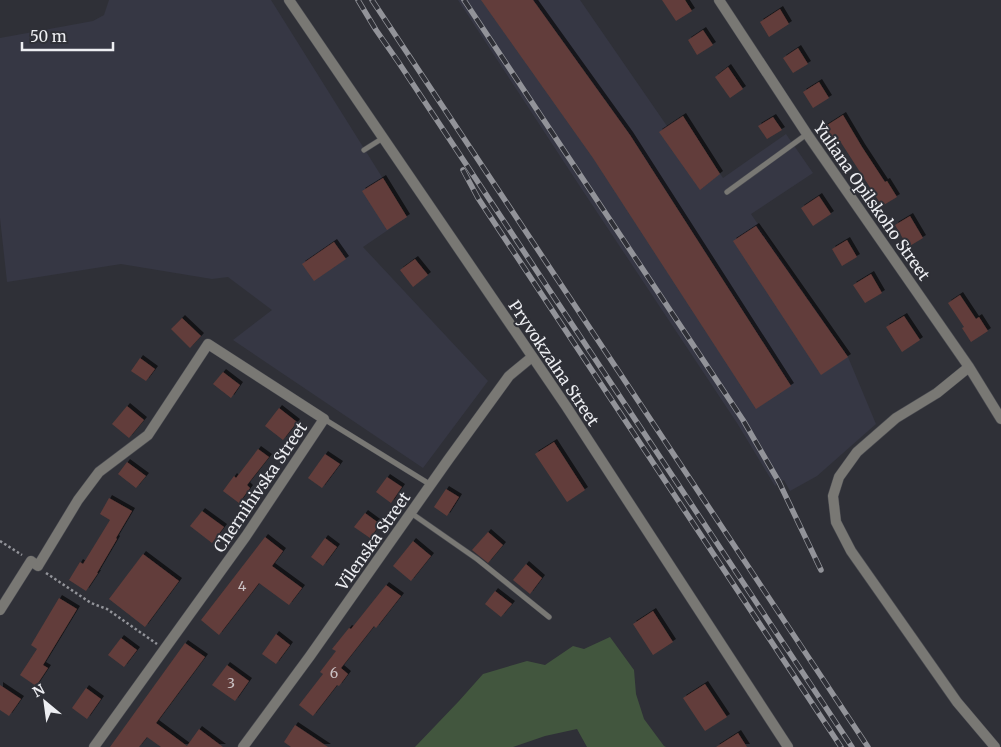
<svg xmlns="http://www.w3.org/2000/svg" width="1001" height="747" font-family="Merriweather,serif">
  <style>
    .built { fill: #363744 }
    .green { fill: #42563e }
    .building { fill: #623d3a; filter: url(#shadow) }
    .lines { fill: none; stroke-linecap: round; stroke-linejoin: round }
    .service-casing { stroke: #4a4b51; stroke-width: 6 }
    .minor-casing { stroke: #4a4b51; stroke-width: 11 }
    .tertiary-casing { stroke: #4a4b51; stroke-width: 11 }
    .path { stroke: #929399; stroke-width: 2.5; stroke-dasharray: 2.5 2.5; stroke-linecap: butt }
    .service { stroke: #797874; stroke-width: 5 }
    .minor { stroke: #797874; stroke-width: 10 }
    .tertiary { stroke: #797874; stroke-width: 10 }
    .rail-casing { stroke: #929399; stroke-width: 5.5 }
    .rail { stroke: #2f3037; stroke-width: 4; stroke-dasharray: 11; stroke-linecap: butt }
    .labels { text-anchor: middle; stroke-width: 4; stroke-linejoin: round; paint-order: stroke }
    .number-label { font-size: 14px; fill: #cac2c4 }
    .street-label { font-size: 16px; fill: #edeef2; stroke: #2f3037 }
  </style>
  <defs>
    <filter id="shadow"><feDropShadow dx="3" dy="-3" stdDeviation="0" flood-color="#0009"/></filter>
  </defs>
  <rect width="100%" height="100%" fill="#2f3037"/>
  <path class="built" d="M 109,0 L 271,0 L 407,217 L 363,247 L 488,381 L 423,468 L 233,340 L 272,310 L 228,277 L 212,279 L 121,264 L 7,282 L 0,218 L 0,38 L 93,21 L 104,15 Z
    M 458,0 L 580,0 L 667,126 L 683,116 L 723,178 L 786,134 L 813,173 L 751,214 L 848,357 L 876,424 L 817,476 L 790,491 L 784,480 L 779,482 L 775,486 L 737,423 L 579,185 Z"/>
  <path class="green" d="M 610,637 L 634,670 L 636,694 L 644,719 L 664,746 L 666,747 L 587,747 L 577,729 L 545,736 L 513,747 L 415,747 L 459,701 L 483,674 L 527,661 L 545,665 L 573,646 L 584,649 Z"/>
  <path class="building" d="M 481,0 L 533,0 L 630,135 L 791,386 L 756,409 L 593,158 Z
    M 662,0 L 685,0 L 692,11 L 676,21 Z
    M 780,9 L 789,24 L 769,37 L 760,22 Z
    M 703,30 L 713,45 L 697,55 L 688,40 Z
    M 798,48 L 808,64 L 793,73 L 783,58 Z
    M 728,67 L 743,89 L 730,98 L 715,77 Z
    M 819,82 L 829,98 L 813,108 L 803,92 Z
    M 843,115 L 862,147 L 885,182 L 887,181 L 897,197 L 882,206 L 840,141 L 831,146 L 821,129 Z
    M 683,116 L 720,174 L 700,190 L 659,132 Z
    M 773,117 L 782,130 L 767,139 L 758,126 Z
    M 383,178 L 407,217 L 387,230 L 362,191 Z
    M 819,196 L 831,214 L 813,226 L 801,208 Z
    M 910,216 L 923,238 L 908,247 L 895,225 Z
    M 756,226 L 848,357 L 821,375 L 733,241 Z
    M 847,240 L 857,257 L 842,266 L 832,249 Z
    M 334,242 L 346,259 L 314,281 L 302,264 Z
    M 415,259 L 428,275 L 413,287 L 400,270 Z
    M 871,274 L 882,293 L 865,303 L 853,285 Z
    M 960,295 L 976,319 L 979,317 L 988,331 L 971,342 L 962,328 L 964,327 L 948,303 Z
    M 904,316 L 920,340 L 902,352 L 886,327 Z
    M 182,318 L 201,336 L 190,348 L 171,329 Z
    M 140,358 L 155,369 L 146,381 L 131,371 Z
    M 223,372 L 240,385 L 231,398 L 213,384 Z
    M 127,406 L 144,420 L 129,438 L 112,424 Z
    M 279,408 L 297,422 L 283,440 L 265,426 Z
    M 554,442 L 585,490 L 567,502 L 535,454 Z
    M 258,449 L 269,457 L 247,485 L 250,488 L 239,503 L 223,491 L 234,476 L 236,478 Z
    M 325,454 L 340,464 L 322,488 L 308,478 Z
    M 127,462 L 146,476 L 136,488 L 118,474 Z
    M 387,477 L 402,487 L 391,503 L 376,492 Z
    M 446,489 L 459,497 L 447,516 L 434,507 Z
    M 109,498 L 132,511 L 116,538 L 117,539 L 97,573 L 98,573 L 86,591 L 69,580 L 80,562 L 83,564 L 110,520 L 100,514 Z
    M 202,511 L 224,527 L 212,543 L 190,526 Z
    M 365,513 L 380,524 L 370,538 L 354,527 Z
    M 488,532 L 503,545 L 488,563 L 472,550 Z
    M 265,537 L 283,551 L 272,566 L 302,588 L 289,605 L 259,583 L 219,635 L 201,620 Z
    M 325,538 L 337,547 L 323,566 L 311,557 Z
    M 413,541 L 431,556 L 411,581 L 393,566 Z
    M 143,554 L 179,581 L 145,627 L 109,599 Z
    M 526,564 L 542,578 L 530,594 L 513,580 Z
    M 386,585 L 401,596 L 376,628 L 374,626 L 341,668 L 348,674 L 339,686 L 337,685 L 313,716 L 299,705 L 323,674 L 320,672 L 336,651 L 332,649 L 349,628 L 351,629 Z
    M 495,591 L 512,604 L 501,617 L 485,604 Z
    M 59,598 L 77,609 L 43,665 L 48,668 L 36,686 L 20,675 L 37,649 L 31,645 Z
    M 653,611 L 673,642 L 653,655 L 633,624 Z
    M 276,634 L 290,645 L 276,664 L 262,654 Z
    M 121,638 L 137,650 L 124,667 L 108,655 Z
    M 185,643 L 205,657 L 156,723 L 187,746 L 199,729 L 223,747 L 161,747 L 147,737 L 139,747 L 110,747 Z
    M 227,665 L 249,681 L 235,701 L 212,685 Z
    M 705,684 L 727,717 L 705,731 L 683,698 Z
    M 0,685 L 21,699 L 9,716 L 0,710 Z
    M 86,688 L 101,699 L 87,719 L 72,708 Z
    M 295,725 L 328,747 L 291,747 L 284,742 Z
    M 738,733 L 747,747 L 716,747 Z"/>
  <g class="lines">
    <defs>
      <path id="service" d="M 364,150 L 383,138
        M 727,192 L 807,134
        M 324,419 L 431,485
        M 411,513 L 477,559 L 549,617"/>
      <path id="minor" d="M 719,0 L 807,134 L 969,367 L 1001,419
        M 969,367 L 937,393 L 896,418 L 857,452 L 839,477 L 833,496 L 836,522 L 851,551 L 957,702 L 995,747
        M 0,610 L 31,561 L 38,566 L 78,500 L 99,472 L 148,435 L 208,344 L 324,419 L 246,536 L 94,747
        M 243,747 L 310,656 L 448,460 L 509,376 L 532,357"/>
      <path id="tertiary" d="M 289,0 L 566,406 L 788,747"/>
    </defs>
    <use href="#service" class="service-casing"/>
    <use href="#minor" class="minor-casing"/>
    <use href="#tertiary" class="tertiary-casing"/>
    <path class="path" d="M 0,541 L 22,555
      M 46,573 L 91,603 L 107,609 L 157,644"/>
    <use href="#service" class="service"/>
    <use href="#minor" class="minor"/>
    <use href="#tertiary" class="tertiary"/>
    <defs>
      <path id="rail" d="M 358,0 L 376,30 L 399,63 L 852,747
        M 372,0 L 868,747
        M 464,0 L 743,420 L 779,482 L 821,570
        M 463,170 L 478,198 L 841,747"/>
    </defs>
    <use href="#rail" class="rail-casing"/>
    <use href="#rail" class="rail"/>
  </g>
  <g class="labels">
    <g class="number-label">
      <text x="242" y="591">4</text>
      <text x="334" y="678">6</text>
      <text x="231" y="688">3</text>
    </g>
    <g class="street-label">
      <text transform="translate(872 201) rotate(55)" y="6">Yuliana Opilskoho Street</text>
      <text transform="translate(554 363) rotate(56)" y="6">Pryvokzalna Street</text>
      <text transform="translate(260 487) rotate(-56)" y="6">Chernihivska Street</text>
      <text transform="translate(373 541) rotate(-55)" y="6">Vilenska Street</text>
    </g>
  </g>
  <g transform="translate(45 702) rotate(331)" stroke="#2f3037" stroke-width="4" paint-order="stroke">
  <path d="M0-4L9 19L0 12L-9 19Z" fill="#edeef2"/>
  <text y="-8" font-size="14" font-weight="bold" text-anchor="middle" fill="#edeef2">N</text>
  </g>
  <path d="M22 42v8h91v-8" fill="none" stroke="#edeef2" stroke-width="2.5"/>
  <text x="30" y="42" font-size="15" fill="#edeef2" stroke="#2f3037" stroke-width="4" paint-order="stroke">50 m</text>
</svg>
